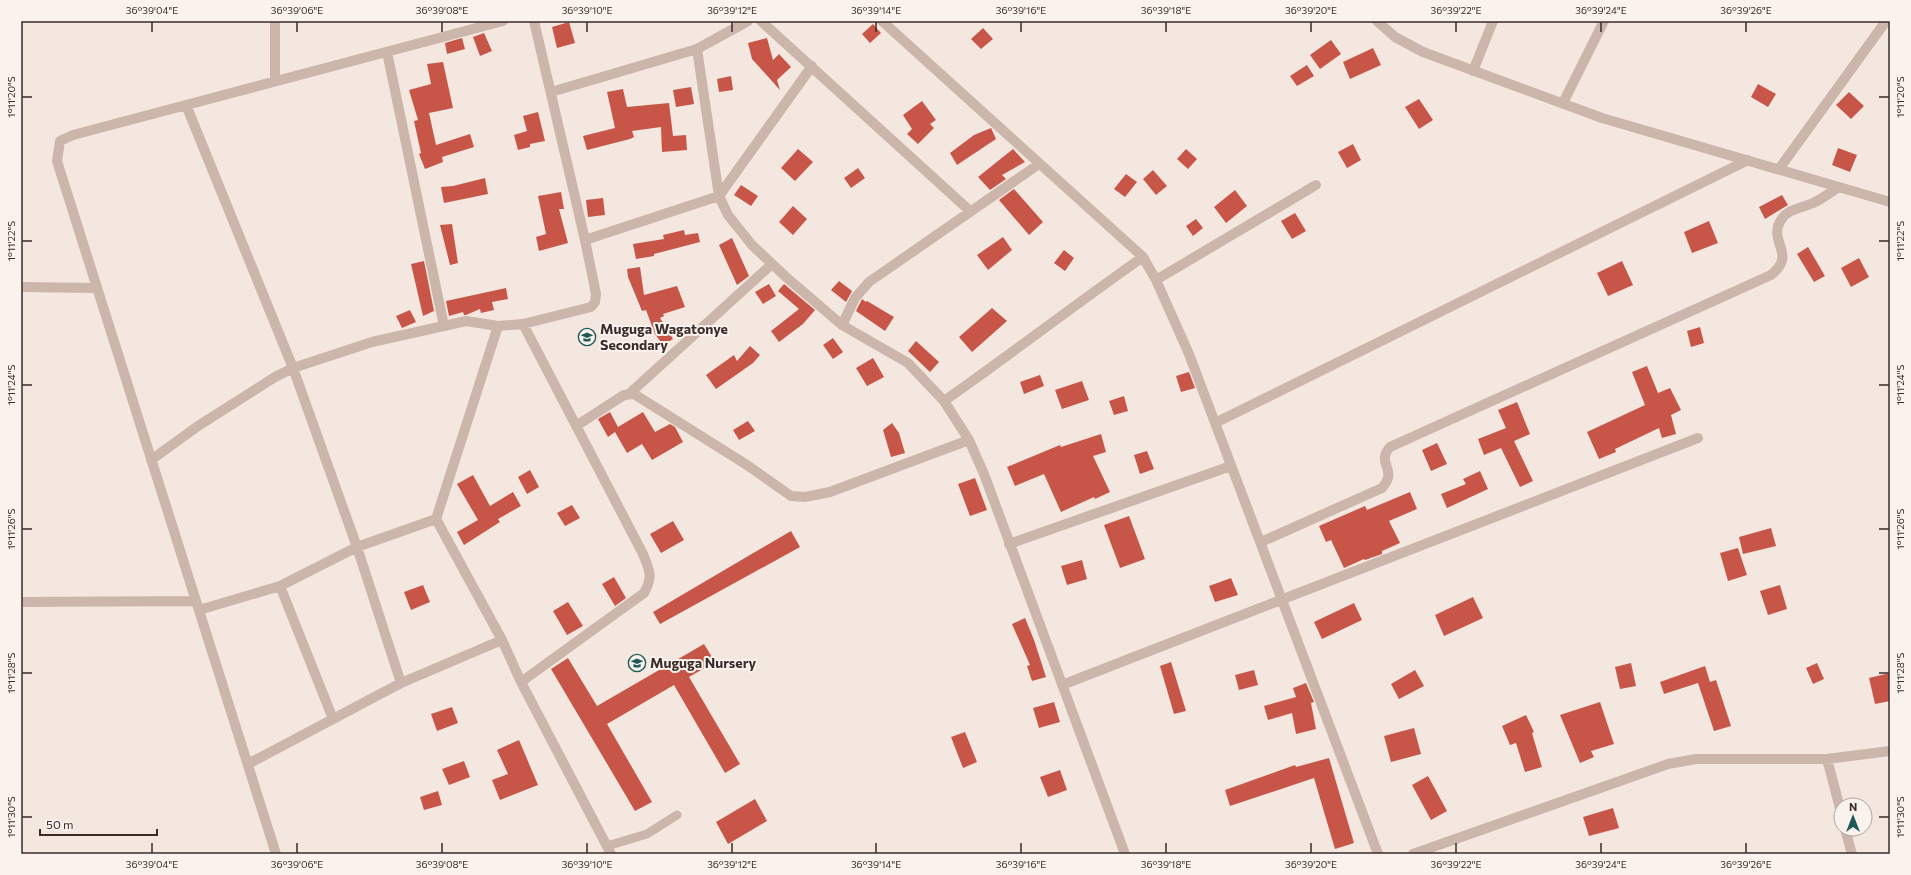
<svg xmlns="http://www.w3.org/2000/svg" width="1911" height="875" font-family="Commissioner,sans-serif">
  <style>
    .building { fill: #c75649 }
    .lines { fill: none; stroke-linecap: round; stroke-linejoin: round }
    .lane { stroke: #ccb5aa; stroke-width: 9 }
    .street { stroke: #ccb5aa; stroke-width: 10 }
    .ticks { fill: none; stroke: #392c2a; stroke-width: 1.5 }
    .labels { text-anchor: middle; stroke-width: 4; stroke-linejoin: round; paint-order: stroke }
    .poi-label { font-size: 14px; font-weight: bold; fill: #392c2a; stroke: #faf2ec; text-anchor: start }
    .neatline { fill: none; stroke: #392c2a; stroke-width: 1.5 }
    .ticks-label { font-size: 10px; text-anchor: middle; fill: #392c2a }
  </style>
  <rect width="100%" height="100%" fill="#f3e7df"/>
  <path class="building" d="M 569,22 L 575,43 L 557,48 L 552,27 Z
    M 873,24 L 881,33 L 870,43 L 862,34 Z
    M 983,28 L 993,39 L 981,49 L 971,39 Z
    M 484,33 L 492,51 L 480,56 L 473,37 Z
    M 462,38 L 465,49 L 447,54 L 445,43 Z
    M 767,38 L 773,60 L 779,54 L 791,67 L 777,80 L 780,90 L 752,59 L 748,43 Z
    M 1331,40 L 1341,54 L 1320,69 L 1310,55 Z
    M 1373,48 L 1381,65 L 1350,79 L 1343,62 Z
    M 443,62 L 453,108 L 429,113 L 436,145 L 470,134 L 474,147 L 442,157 L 443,162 L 425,169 L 419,154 L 421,153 L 414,121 L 418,120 L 409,90 L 431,84 L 427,64 Z
    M 1307,65 L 1314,76 L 1297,86 L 1290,76 Z
    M 731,76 L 733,90 L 719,92 L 717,79 Z
    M 1758,84 L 1776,94 L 1768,107 L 1751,97 Z
    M 691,87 L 694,104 L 676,107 L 673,90 Z
    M 623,89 L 627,107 L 669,103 L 673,136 L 686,135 L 687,150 L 662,152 L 661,127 L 632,131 L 634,137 L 630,139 L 587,150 L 583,136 L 615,128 L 607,92 Z
    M 1849,92 L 1864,106 L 1851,119 L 1836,105 Z
    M 1419,99 L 1433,120 L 1419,129 L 1405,107 Z
    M 922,101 L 936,120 L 930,124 L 934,128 L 918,144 L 907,134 L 912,129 L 903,115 Z
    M 538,112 L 545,141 L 530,144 L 530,147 L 518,150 L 514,135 L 527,131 L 523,116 Z
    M 991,128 L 996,139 L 957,165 L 950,153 L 974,135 Z
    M 1353,144 L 1361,160 L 1347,168 L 1338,152 Z
    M 1838,148 L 1857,155 L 1850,172 L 1832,165 Z
    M 798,149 L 813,162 L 795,181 L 781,168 Z
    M 1013,149 L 1025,162 L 1002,175 L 1006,179 L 990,190 L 978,177 Z
    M 1186,149 L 1197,159 L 1188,169 L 1177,159 Z
    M 858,168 L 865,178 L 851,188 L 844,178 Z
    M 1153,170 L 1167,186 L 1156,195 L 1143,179 Z
    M 1126,174 L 1137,182 L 1125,197 L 1114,189 Z
    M 485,178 L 488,194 L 444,203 L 441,187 L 453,186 Z
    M 741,185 L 758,196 L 751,206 L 734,195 Z
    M 1014,189 L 1043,222 L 1029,235 L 999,200 Z
    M 1235,190 L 1247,206 L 1226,223 L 1214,207 Z
    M 561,192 L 564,209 L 559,209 L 568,243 L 539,251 L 536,237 L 546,234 L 538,196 Z
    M 1782,195 L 1788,205 L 1765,219 L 1759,207 Z
    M 603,198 L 605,215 L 588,217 L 586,200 Z
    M 793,206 L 807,219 L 793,235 L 779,222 Z
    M 1295,213 L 1306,231 L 1292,239 L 1281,221 Z
    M 1196,219 L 1203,228 L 1193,236 L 1186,226 Z
    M 1709,221 L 1718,243 L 1692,253 L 1684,232 Z
    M 452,224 L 458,263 L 450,265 L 440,225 Z
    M 684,230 L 685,235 L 698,233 L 700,242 L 654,254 L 654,256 L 636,259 L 633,244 L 664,239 L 663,235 Z
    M 1003,237 L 1012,250 L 988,270 L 977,255 Z
    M 732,238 L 749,276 L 737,285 L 719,245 Z
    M 1808,247 L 1825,276 L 1814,282 L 1797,254 Z
    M 1064,250 L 1074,258 L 1065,271 L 1054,263 Z
    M 1859,258 L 1869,277 L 1851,287 L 1841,268 Z
    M 424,261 L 434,311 L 423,316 L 411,264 Z
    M 1622,261 L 1633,285 L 1608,296 L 1597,273 Z
    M 640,267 L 644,295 L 677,286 L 685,307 L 663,314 L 664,316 L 660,318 L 673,339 L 663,345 L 655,334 L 646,310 L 642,311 L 628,277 L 627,269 Z
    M 839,281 L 852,291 L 846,302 L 831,290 Z
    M 769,284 L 776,296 L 763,304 L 755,292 Z
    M 784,284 L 815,310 L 803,324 L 779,342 L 771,331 L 799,309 L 778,291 Z
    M 506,288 L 508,299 L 492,302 L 494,310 L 481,313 L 480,309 L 466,315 L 464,315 L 463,312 L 449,316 L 446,301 Z
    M 862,299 L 866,302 L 867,301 L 894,317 L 885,331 L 856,311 Z
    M 992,308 L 1007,321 L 972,352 L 959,337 Z
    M 410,310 L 416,322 L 402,328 L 396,316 Z
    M 1700,327 L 1704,343 L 1691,347 L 1687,331 Z
    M 833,338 L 843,352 L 833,359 L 823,345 Z
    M 916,341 L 939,362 L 930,372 L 908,351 Z
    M 750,346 L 760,355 L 753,363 L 716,389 L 706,375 L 734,355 L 737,361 Z
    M 873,358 L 884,377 L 867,386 L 856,368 Z
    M 1647,366 L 1658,393 L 1670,388 L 1681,410 L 1671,415 L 1676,434 L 1662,438 L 1659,428 L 1615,449 L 1616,452 L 1599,459 L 1587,432 L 1645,405 L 1632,372 Z
    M 1189,372 L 1195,388 L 1181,392 L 1176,376 Z
    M 1040,375 L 1044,386 L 1024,394 L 1020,382 Z
    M 1082,381 L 1089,400 L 1062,409 L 1055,390 Z
    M 1124,396 L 1128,411 L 1114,415 L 1109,401 Z
    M 1517,402 L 1530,434 L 1514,441 L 1533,481 L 1520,487 L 1501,448 L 1484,455 L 1478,439 L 1506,428 L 1498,410 Z
    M 610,412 L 618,427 L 643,412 L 655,432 L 670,424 L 675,427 L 683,442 L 652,460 L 642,444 L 627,453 L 615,432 L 608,437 L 598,419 Z
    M 748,421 L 755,431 L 739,440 L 733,430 Z
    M 892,423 L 899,433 L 905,453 L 891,457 L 883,430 Z
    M 1101,434 L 1106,452 L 1093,456 L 1110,492 L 1095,499 L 1094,497 L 1061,512 L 1044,474 L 1015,486 L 1007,467 L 1060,445 L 1061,447 Z
    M 1437,443 L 1447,464 L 1431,471 L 1422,450 Z
    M 1147,451 L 1154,469 L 1140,474 L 1134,455 Z
    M 530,470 L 539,487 L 527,494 L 518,477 Z
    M 1480,471 L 1488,489 L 1447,508 L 1441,494 L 1466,484 L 1463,479 Z
    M 473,475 L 490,506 L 513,492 L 521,506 L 498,519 L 500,522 L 464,545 L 457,532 L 478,520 L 457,484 Z
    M 975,478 L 987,510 L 970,516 L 958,484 Z
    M 1410,492 L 1417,509 L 1389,521 L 1400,543 L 1382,551 L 1382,554 L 1365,560 L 1364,559 L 1344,568 L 1331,540 L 1326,542 L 1319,526 L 1365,506 L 1367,510 Z
    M 572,505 L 580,518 L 565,526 L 557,513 Z
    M 1129,516 L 1145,559 L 1120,568 L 1104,525 Z
    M 673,521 L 684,540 L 661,553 L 650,534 Z
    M 1771,528 L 1776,546 L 1743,554 L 1739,537 Z
    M 791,531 L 800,547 L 660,624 L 653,612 Z
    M 1738,548 L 1747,575 L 1728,581 L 1720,553 Z
    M 1082,560 L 1087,579 L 1067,585 L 1061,566 Z
    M 614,577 L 626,598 L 615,606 L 602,584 Z
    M 1231,578 L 1238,595 L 1215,602 L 1209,586 Z
    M 423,585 L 430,602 L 411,610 L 404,592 Z
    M 1780,585 L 1787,609 L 1768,615 L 1760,591 Z
    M 1473,597 L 1483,618 L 1444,636 L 1435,615 Z
    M 568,602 L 583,626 L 567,635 L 553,611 Z
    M 1354,603 L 1362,620 L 1322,639 L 1314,622 Z
    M 1025,618 L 1034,640 L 1046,677 L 1032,681 L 1027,666 L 1030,665 L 1012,624 Z
    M 704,644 L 715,662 L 689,677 L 740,764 L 725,773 L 674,685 L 607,724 L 652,802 L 635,811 L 551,669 L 568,658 L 597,706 Z
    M 1171,662 L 1186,711 L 1174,714 L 1160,666 Z
    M 1631,663 L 1636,686 L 1620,689 L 1615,667 Z
    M 1817,663 L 1824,679 L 1813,684 L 1806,668 Z
    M 1705,666 L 1710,682 L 1716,680 L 1731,726 L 1714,731 L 1698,683 L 1664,694 L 1660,682 Z
    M 1254,670 L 1258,685 L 1239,690 L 1235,675 Z
    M 1415,670 L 1424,686 L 1399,699 L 1391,684 Z
    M 1890,673 L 1890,701 L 1875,704 L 1869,678 Z
    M 1306,683 L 1314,702 L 1311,703 L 1316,729 L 1296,734 L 1292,713 L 1268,720 L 1264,706 L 1296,697 L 1293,688 Z
    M 1054,702 L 1060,722 L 1039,728 L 1033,708 Z
    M 1600,702 L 1614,744 L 1591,751 L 1594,757 L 1580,763 L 1560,715 Z
    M 452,707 L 458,723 L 437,731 L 431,714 Z
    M 1526,715 L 1534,732 L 1532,733 L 1542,767 L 1525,772 L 1516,743 L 1510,745 L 1502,726 Z
    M 1414,728 L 1421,754 L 1391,762 L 1384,736 Z
    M 965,732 L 977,762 L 963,768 L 951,737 Z
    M 519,740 L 538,785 L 500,800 L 492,780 L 508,774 L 497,750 Z
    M 1329,758 L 1354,843 L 1335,849 L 1314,778 L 1230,806 L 1225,790 L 1295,765 L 1296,767 Z
    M 464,761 L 470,777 L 449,785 L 442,769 Z
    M 1060,770 L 1067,790 L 1048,797 L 1040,777 Z
    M 1428,776 L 1447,811 L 1431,820 L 1412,785 Z
    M 438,791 L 442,805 L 424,810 L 420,797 Z
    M 755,799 L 767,821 L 728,844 L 716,822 Z
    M 1613,808 L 1619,828 L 1589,836 L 1583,817 Z"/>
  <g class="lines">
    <path class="lane" d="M 607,846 L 647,834 L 677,815"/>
    <path class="street" d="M 761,21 L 970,211
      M 882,21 L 1143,257 L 1156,280 L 1189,354 L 1378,854
      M 1377,21 L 1395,37 L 1423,52 L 1602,118 L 1890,202
      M 697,49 L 719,196 L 728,215 L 752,245 L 786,277 L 842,325 L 908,363 L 944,401 L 969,440 L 984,474 L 1125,854
      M 387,52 L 444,326
      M 1473,71 L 1493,21
      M 275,81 L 275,21
      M 551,92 L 697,49 L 748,21
      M 1563,103 L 1604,21
      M 186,105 L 293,368 L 357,547 L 401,683
      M 1779,169 L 1886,21
      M 585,240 L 719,196 L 812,66
      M 1156,280 L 1316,185
      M 21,287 L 97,288
      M 842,325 L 855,298 L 869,282 L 1039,164
      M 498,326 L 436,519 L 502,640 L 521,682 L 611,854
      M 629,394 L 772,264
      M 944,401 C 1011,354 1076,304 1143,257
      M 1215,423 L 1748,160
      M 576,426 L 624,395 L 634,394 L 747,465 L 791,496 L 805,497 L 830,492 L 969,440
      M 151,460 L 198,426 L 275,377 L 293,368 L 372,342 L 466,321 L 498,326 L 523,324 L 591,307 L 595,302 L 596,294 L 585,240 L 534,21
      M 1261,542 L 1382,488 C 1399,469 1375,464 1390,447 L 1771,275 C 1798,254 1767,242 1781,220 C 1787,209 1802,208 1813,203 C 1822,199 1831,192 1839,187
      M 1009,544 L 1231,466
      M 280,586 L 333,719
      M 21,602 L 196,601
      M 199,610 L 280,586 L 357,547 L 436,519
      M 521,682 L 644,593 C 653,577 650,571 643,554 L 523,324
      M 1062,685 L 1698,438
      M 1827,759 L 1841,812
      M 248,764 L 401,683 L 502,640
      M 1845,829 L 1852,854
      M 276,854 L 57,161 L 60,141 L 73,135 L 503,21
      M 1413,854 L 1668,764 L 1696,759 L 1827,759 L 1890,751"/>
  </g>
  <path class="ticks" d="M 152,22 L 152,32M 297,22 L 297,32M 442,22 L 442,32M 587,22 L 587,32M 732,22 L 732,32M 876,22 L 876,32M 1021,22 L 1021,32M 1166,22 L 1166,32M 1311,22 L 1311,32M 1456,22 L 1456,32M 1601,22 L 1601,32M 1746,22 L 1746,32M 22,97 L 32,97M 1879,97 L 1889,97M 22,241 L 32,241M 1879,241 L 1889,241M 22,385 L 32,385M 1879,385 L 1889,385M 22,529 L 32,529M 1879,529 L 1889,529M 22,673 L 32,673M 1879,673 L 1889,673M 22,817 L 32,817M 1879,817 L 1889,817M 152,843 L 152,853M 297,843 L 297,853M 442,843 L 442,853M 587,843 L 587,853M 732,843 L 732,853M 876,843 L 876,853M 1021,843 L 1021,853M 1166,843 L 1166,853M 1311,843 L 1311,853M 1456,843 L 1456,853M 1601,843 L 1601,853M 1746,843 L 1746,853"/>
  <defs>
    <symbol id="school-ring" viewBox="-11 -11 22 22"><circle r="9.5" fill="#faf2ec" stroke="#1e5b57" stroke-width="1.5"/><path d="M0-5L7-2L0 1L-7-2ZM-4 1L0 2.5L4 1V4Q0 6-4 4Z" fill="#1e5b57"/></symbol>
  </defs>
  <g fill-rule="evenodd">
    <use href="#school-ring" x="577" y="327" width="20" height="20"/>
    <use href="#school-ring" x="627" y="653" width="20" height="20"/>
  </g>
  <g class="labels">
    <g class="poi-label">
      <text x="600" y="334">Muguga Wagatonye<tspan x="600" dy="16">Secondary</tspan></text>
      <text x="650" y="668">Muguga Nursery</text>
    </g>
  </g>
  <rect width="1911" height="875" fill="none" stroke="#faf2ec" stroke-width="44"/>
  <g transform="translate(1853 817)"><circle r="19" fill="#faf2ec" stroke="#ada39e"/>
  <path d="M0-3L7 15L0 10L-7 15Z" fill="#1e5b57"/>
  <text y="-6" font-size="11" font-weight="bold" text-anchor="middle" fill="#392c2a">N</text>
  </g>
  <path d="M40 829v6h117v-6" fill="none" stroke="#392c2a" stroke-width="2"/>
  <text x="46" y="829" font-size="12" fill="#392c2a" stroke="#faf2ec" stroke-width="3" paint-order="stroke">50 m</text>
  <rect x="22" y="22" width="1867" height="831" class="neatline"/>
  <g class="ticks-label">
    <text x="152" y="14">36°39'04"E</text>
    <text x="297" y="14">36°39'06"E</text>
    <text x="442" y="14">36°39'08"E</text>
    <text x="587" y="14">36°39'10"E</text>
    <text x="732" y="14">36°39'12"E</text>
    <text x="876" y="14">36°39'14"E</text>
    <text x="1021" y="14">36°39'16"E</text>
    <text x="1166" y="14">36°39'18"E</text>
    <text x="1311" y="14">36°39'20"E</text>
    <text x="1456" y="14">36°39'22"E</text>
    <text x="1601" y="14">36°39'24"E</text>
    <text x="1746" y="14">36°39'26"E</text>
    <text transform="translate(11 97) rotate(-90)" y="4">1°11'20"S</text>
    <text transform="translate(1900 97) rotate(-90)" y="4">1°11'20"S</text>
    <text transform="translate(11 241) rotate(-90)" y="4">1°11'22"S</text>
    <text transform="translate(1900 241) rotate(-90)" y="4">1°11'22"S</text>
    <text transform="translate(11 385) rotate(-90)" y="4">1°11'24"S</text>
    <text transform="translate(1900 385) rotate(-90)" y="4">1°11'24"S</text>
    <text transform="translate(11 529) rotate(-90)" y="4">1°11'26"S</text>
    <text transform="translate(1900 529) rotate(-90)" y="4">1°11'26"S</text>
    <text transform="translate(11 673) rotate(-90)" y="4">1°11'28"S</text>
    <text transform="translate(1900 673) rotate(-90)" y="4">1°11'28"S</text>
    <text transform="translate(11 817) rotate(-90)" y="4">1°11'30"S</text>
    <text transform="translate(1900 817) rotate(-90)" y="4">1°11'30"S</text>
    <text x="152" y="868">36°39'04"E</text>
    <text x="297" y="868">36°39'06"E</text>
    <text x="442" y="868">36°39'08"E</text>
    <text x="587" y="868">36°39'10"E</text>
    <text x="732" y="868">36°39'12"E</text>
    <text x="876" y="868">36°39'14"E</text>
    <text x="1021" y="868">36°39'16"E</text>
    <text x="1166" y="868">36°39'18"E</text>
    <text x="1311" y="868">36°39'20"E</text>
    <text x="1456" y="868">36°39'22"E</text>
    <text x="1601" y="868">36°39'24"E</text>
    <text x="1746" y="868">36°39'26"E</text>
  </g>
</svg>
